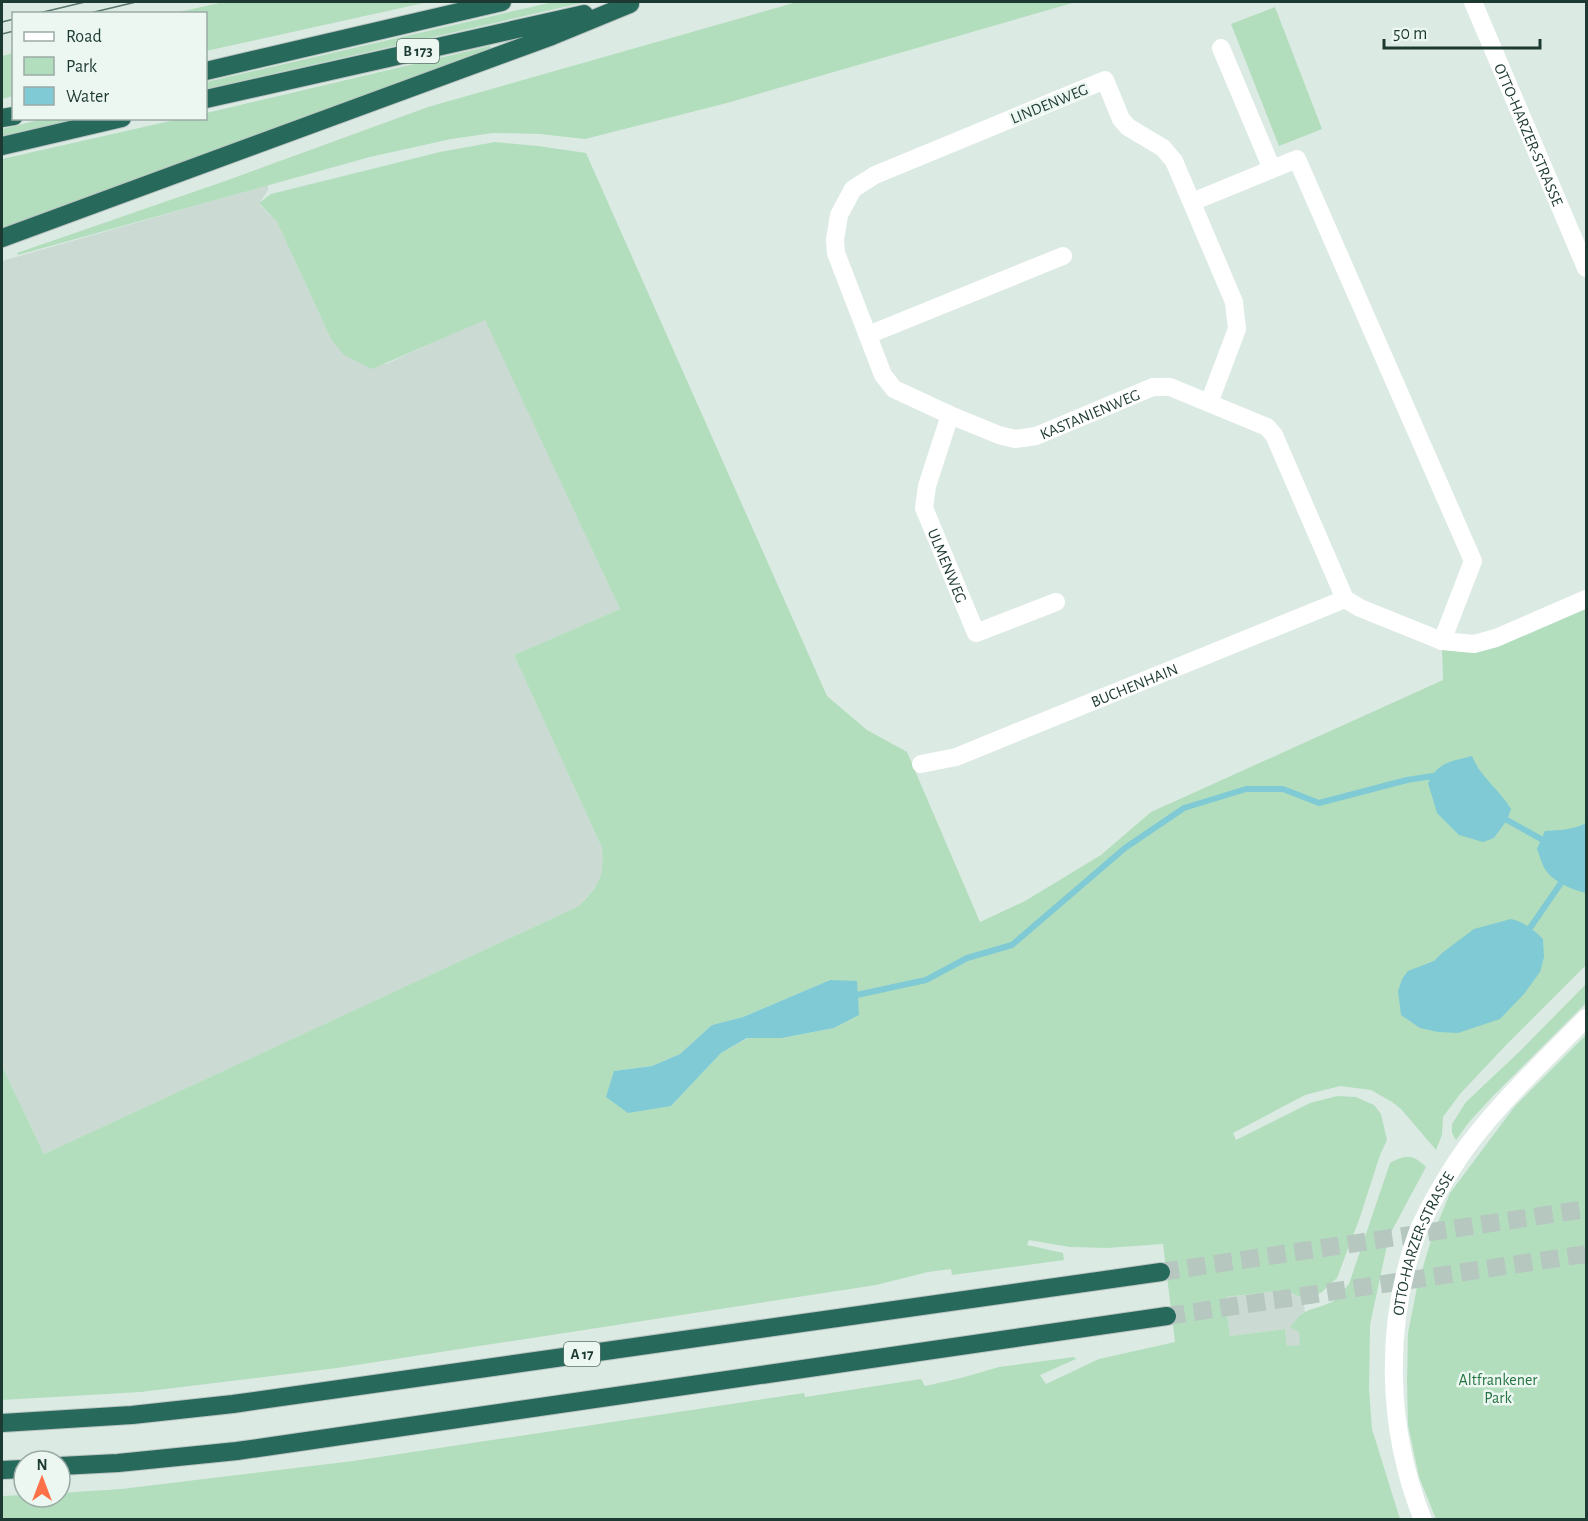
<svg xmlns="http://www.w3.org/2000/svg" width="1588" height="1521" font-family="'Alegreya Sans',sans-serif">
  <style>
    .built { fill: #cbdad3 }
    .green { fill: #b3debd; fill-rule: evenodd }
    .water { fill: #7fcad5 }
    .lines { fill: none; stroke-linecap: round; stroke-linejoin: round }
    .stream { stroke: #7fcad5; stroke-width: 6 }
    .highway-tunnel { stroke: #b6c7c0; stroke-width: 18; stroke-dasharray: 18 9; stroke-linecap: butt }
    .highway-casing { stroke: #bbc4c2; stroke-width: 20 }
    .street { stroke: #fff; stroke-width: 18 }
    .highway { stroke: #27695a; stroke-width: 18 }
    .tram { stroke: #57776d; stroke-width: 1.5 }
    .labels { text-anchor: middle; stroke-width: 5; stroke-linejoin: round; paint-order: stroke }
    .shield { fill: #edf7f2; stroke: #5b736c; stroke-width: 1.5 }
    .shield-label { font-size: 15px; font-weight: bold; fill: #1d3a32 }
    .street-label { font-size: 16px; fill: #1d3a32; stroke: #edf7f2 }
    .park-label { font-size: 16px; fill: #257441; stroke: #edf7f2 }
  </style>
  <rect width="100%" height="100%" fill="#dceae4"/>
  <path class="built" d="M 268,185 L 268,190 L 259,204 L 277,222 L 331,339 L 386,364 L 485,319 L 620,609 L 514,655 L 602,848 L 603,868 L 599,882 L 579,906 L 44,1154 L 2,1066 L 2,261 Z
    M 1284,1290 L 1303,1298 L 1305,1312 L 1300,1315 L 1300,1345 L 1287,1347 L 1285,1329 L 1230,1336 L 1225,1297 Z"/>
  <path class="green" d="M 224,2 L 428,2 L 206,51 L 206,14 L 174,13 Z
    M 553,2 L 586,2 L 206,89 L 206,82 Z
    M 797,2 L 1076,2 L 727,103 L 585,139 L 540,134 L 493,133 L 451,139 L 370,157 L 18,255 L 17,253 L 228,180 L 428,107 Z
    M 1275,7 L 1322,129 L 1279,146 L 1231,24 Z
    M 490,46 L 492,52 L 343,103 L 2,229 L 2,159 L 179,119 L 206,118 L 206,113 Z
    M 13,53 L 13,96 L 2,99 L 2,56 Z
    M 47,118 L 77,119 L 2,136 L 2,129 Z
    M 495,142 L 538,146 L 586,153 L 827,696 L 867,730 L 907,752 L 980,922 L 1025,901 L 1101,855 L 1151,812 L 1443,680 L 1442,649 L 1586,607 L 1586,965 L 1507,1044 L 1460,1094 L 1443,1117 L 1442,1135 L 1436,1150 L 1401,1109 L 1392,1102 L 1371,1090 L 1340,1086 L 1305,1095 L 1233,1133 L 1236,1140 L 1310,1103 L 1337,1096 L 1356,1097 L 1374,1105 L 1381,1114 L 1387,1140 L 1380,1155 L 1360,1217 L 1337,1278 L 1322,1292 L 1312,1297 L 1303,1298 L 1284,1290 L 1225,1297 L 1230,1336 L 1285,1329 L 1287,1346 L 1300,1345 L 1299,1332 L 1290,1327 L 1300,1315 L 1309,1310 L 1322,1306 L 1334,1301 L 1349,1284 L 1390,1163 C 1406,1154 1413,1154 1426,1167 L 1389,1236 L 1370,1325 L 1369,1389 L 1372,1429 L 1400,1519 L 2,1519 L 2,1496 L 24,1495 L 24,1497 L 60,1497 L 60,1493 L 121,1489 L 353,1461 L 804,1393 L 805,1397 L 921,1379 L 925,1386 L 961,1378 L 999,1367 L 1074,1357 L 1076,1359 L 1040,1375 L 1046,1384 L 1099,1359 L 1175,1342 L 1163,1244 L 1107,1248 L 1070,1247 L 1029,1240 L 1027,1245 L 1063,1253 L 1064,1260 L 952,1275 L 951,1269 L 928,1272 L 876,1285 L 337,1368 L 141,1392 L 2,1400 L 2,1066 L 44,1154 L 579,906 C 600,883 604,879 602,848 L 514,655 L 620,609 L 485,320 L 372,369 L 344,355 L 331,339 L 277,222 L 259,203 L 271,194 L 440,152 ZM 830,980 L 859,1015 L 834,1028 L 782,1038 L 748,1038 L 721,1053 L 671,1106 L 614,1071 L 652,1066 L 680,1054 L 712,1025 L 743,1017 Z
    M 1586,984 L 1586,1003 L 1493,1096 L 1469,1122 L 1456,1140 L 1452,1133 L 1452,1124 L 1466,1102 L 1519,1052 Z
    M 1586,1035 L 1586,1519 L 1436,1519 L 1419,1477 L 1408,1425 L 1407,1380 L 1408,1333 L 1417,1287 L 1432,1237 L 1450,1193 L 1515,1106 Z"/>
  <path class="water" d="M 1472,756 C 1480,777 1500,790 1511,809 L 1507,820 L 1494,838 L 1483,842 L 1459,835 L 1437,813 L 1428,783 C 1439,761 1450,762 1472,756 Z
    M 1586,823 L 1586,893 C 1573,890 1556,883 1547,872 C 1542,866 1540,856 1537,849 L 1545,831 C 1559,830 1574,830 1586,823 Z
    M 1511,919 C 1524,922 1534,930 1543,939 L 1544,957 L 1540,972 L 1524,994 L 1500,1019 L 1458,1033 L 1438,1032 L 1420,1028 L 1401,1015 L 1398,991 L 1402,979 L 1408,971 L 1434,961 L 1442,953 L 1474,929 Z
    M 830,980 L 857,981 L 859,1015 L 834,1028 L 782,1038 L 747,1038 L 721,1053 L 671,1106 L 628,1113 L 606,1097 L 614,1071 L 652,1066 L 680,1054 L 712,1025 L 743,1017 Z"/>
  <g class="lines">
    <path class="stream" d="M 1499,818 L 1507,820 L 1541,839
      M 1530,928 L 1561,883
      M 852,996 L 926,980 L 967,958 L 1012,945 L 1125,848 L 1184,808 L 1246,789 L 1283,789 L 1319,803 L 1407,780 L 1439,775"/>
    <path class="highway-tunnel" d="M 1161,1272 L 1586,1209
      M 1167,1316 L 1586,1254"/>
    <defs>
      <path id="highway" d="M 206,71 L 502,2
        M 206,99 L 584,14
        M 2,118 L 14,116
        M 2,146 L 122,118
        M 2,238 L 552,36 L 630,4
        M 2,1423 L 132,1415 L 233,1404 L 1161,1272
        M 60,1466 L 118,1463 L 237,1451 L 1167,1316
        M 2,1470 L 24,1469"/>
    </defs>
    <use href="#highway" class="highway-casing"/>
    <g class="street">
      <path id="s1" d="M 1473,2 L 1586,268"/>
      <path d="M 1221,48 L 1272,169"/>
      <path d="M 1192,202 L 1297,159 L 1473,561 L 1442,641"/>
      <path d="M 868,335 L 1063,256"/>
      <path id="s2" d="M 1209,403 L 1237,329 L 1234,302 L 1174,161 L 1163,148 L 1128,127 L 1121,119 L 1105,80 L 875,175 L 853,189 L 839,215 L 835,240 L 836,253 L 883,375 L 894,389 L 950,415 L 999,435 L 1015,439 L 1036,436 L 1153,387 L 1170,387 L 1267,427 L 1274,435 L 1345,599 L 1360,608 L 1442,641 L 1474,644 L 1496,638 L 1586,599"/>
      <path id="s3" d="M 950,415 L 927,486 L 924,508 L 976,633 L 1056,602"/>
      <path id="s4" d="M 921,764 L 956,757 L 1345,599"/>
      <path id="s5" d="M 1423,1520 C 1386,1428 1384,1323 1418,1231 C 1421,1224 1425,1217 1428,1210 C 1440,1188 1453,1165 1469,1144 C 1504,1098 1546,1059 1586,1018"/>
    </g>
    <use href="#highway" class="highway"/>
    <path class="tram" d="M 35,14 L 85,2
      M 86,14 L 136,2
      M 2,22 L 14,19
      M 2,34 L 14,31"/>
  </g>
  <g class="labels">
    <g class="shield">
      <rect x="397" y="39" width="42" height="24" rx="4.5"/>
      <rect x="564" y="1342" width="36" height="24" rx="4.5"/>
    </g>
    <g class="shield-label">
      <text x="418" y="56">B 173</text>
      <text x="582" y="1359">A 17</text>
    </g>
    <g class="street-label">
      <text transform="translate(1049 103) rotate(-22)" y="6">LINDENWEG</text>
      <text dy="6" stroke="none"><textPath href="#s1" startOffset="144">OTTO-HARZER-STRASSE</textPath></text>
      <text dy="6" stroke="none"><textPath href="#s2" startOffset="1072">KASTANIENWEG</textPath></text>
      <text dy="6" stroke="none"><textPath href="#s3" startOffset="159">ULMENWEG</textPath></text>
      <text dy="6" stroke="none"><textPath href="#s4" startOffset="228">BUCHENHAIN</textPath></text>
      <text dy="6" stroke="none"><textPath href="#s5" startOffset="285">OTTO-HARZER-STRASSE</textPath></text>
    </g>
    <g class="park-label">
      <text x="1498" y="1385">Altfrankener<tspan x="1498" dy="18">Park</tspan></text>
    </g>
  </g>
  <rect width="1588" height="1521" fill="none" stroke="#1d3a32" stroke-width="6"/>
  <rect x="12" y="12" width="195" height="108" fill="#edf7f2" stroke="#9aaba5" stroke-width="1.5"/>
  <rect x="24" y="32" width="30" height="9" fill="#ffffff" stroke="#9aaba5" stroke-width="1.5"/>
  <text x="66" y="42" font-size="18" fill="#1d3a32">Road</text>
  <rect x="24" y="57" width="30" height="18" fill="#b3debd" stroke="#9aaba5" stroke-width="1.5"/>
  <text x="66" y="72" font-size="18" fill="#1d3a32">Park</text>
  <rect x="24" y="87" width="30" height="18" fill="#7fcad5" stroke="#9aaba5" stroke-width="1.5"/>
  <text x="66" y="102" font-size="18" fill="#1d3a32">Water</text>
  <g transform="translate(42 1479)"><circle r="28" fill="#edf7f2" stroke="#9aaba5" stroke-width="1.5"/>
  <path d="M0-4.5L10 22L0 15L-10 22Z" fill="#fe7047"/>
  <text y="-9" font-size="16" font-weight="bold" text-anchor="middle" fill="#1d3a32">N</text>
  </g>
  <path d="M1384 39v9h156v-9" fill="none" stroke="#1d3a32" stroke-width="3"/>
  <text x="1393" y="39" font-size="18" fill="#1d3a32" stroke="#edf7f2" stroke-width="4.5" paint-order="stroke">50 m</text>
</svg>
